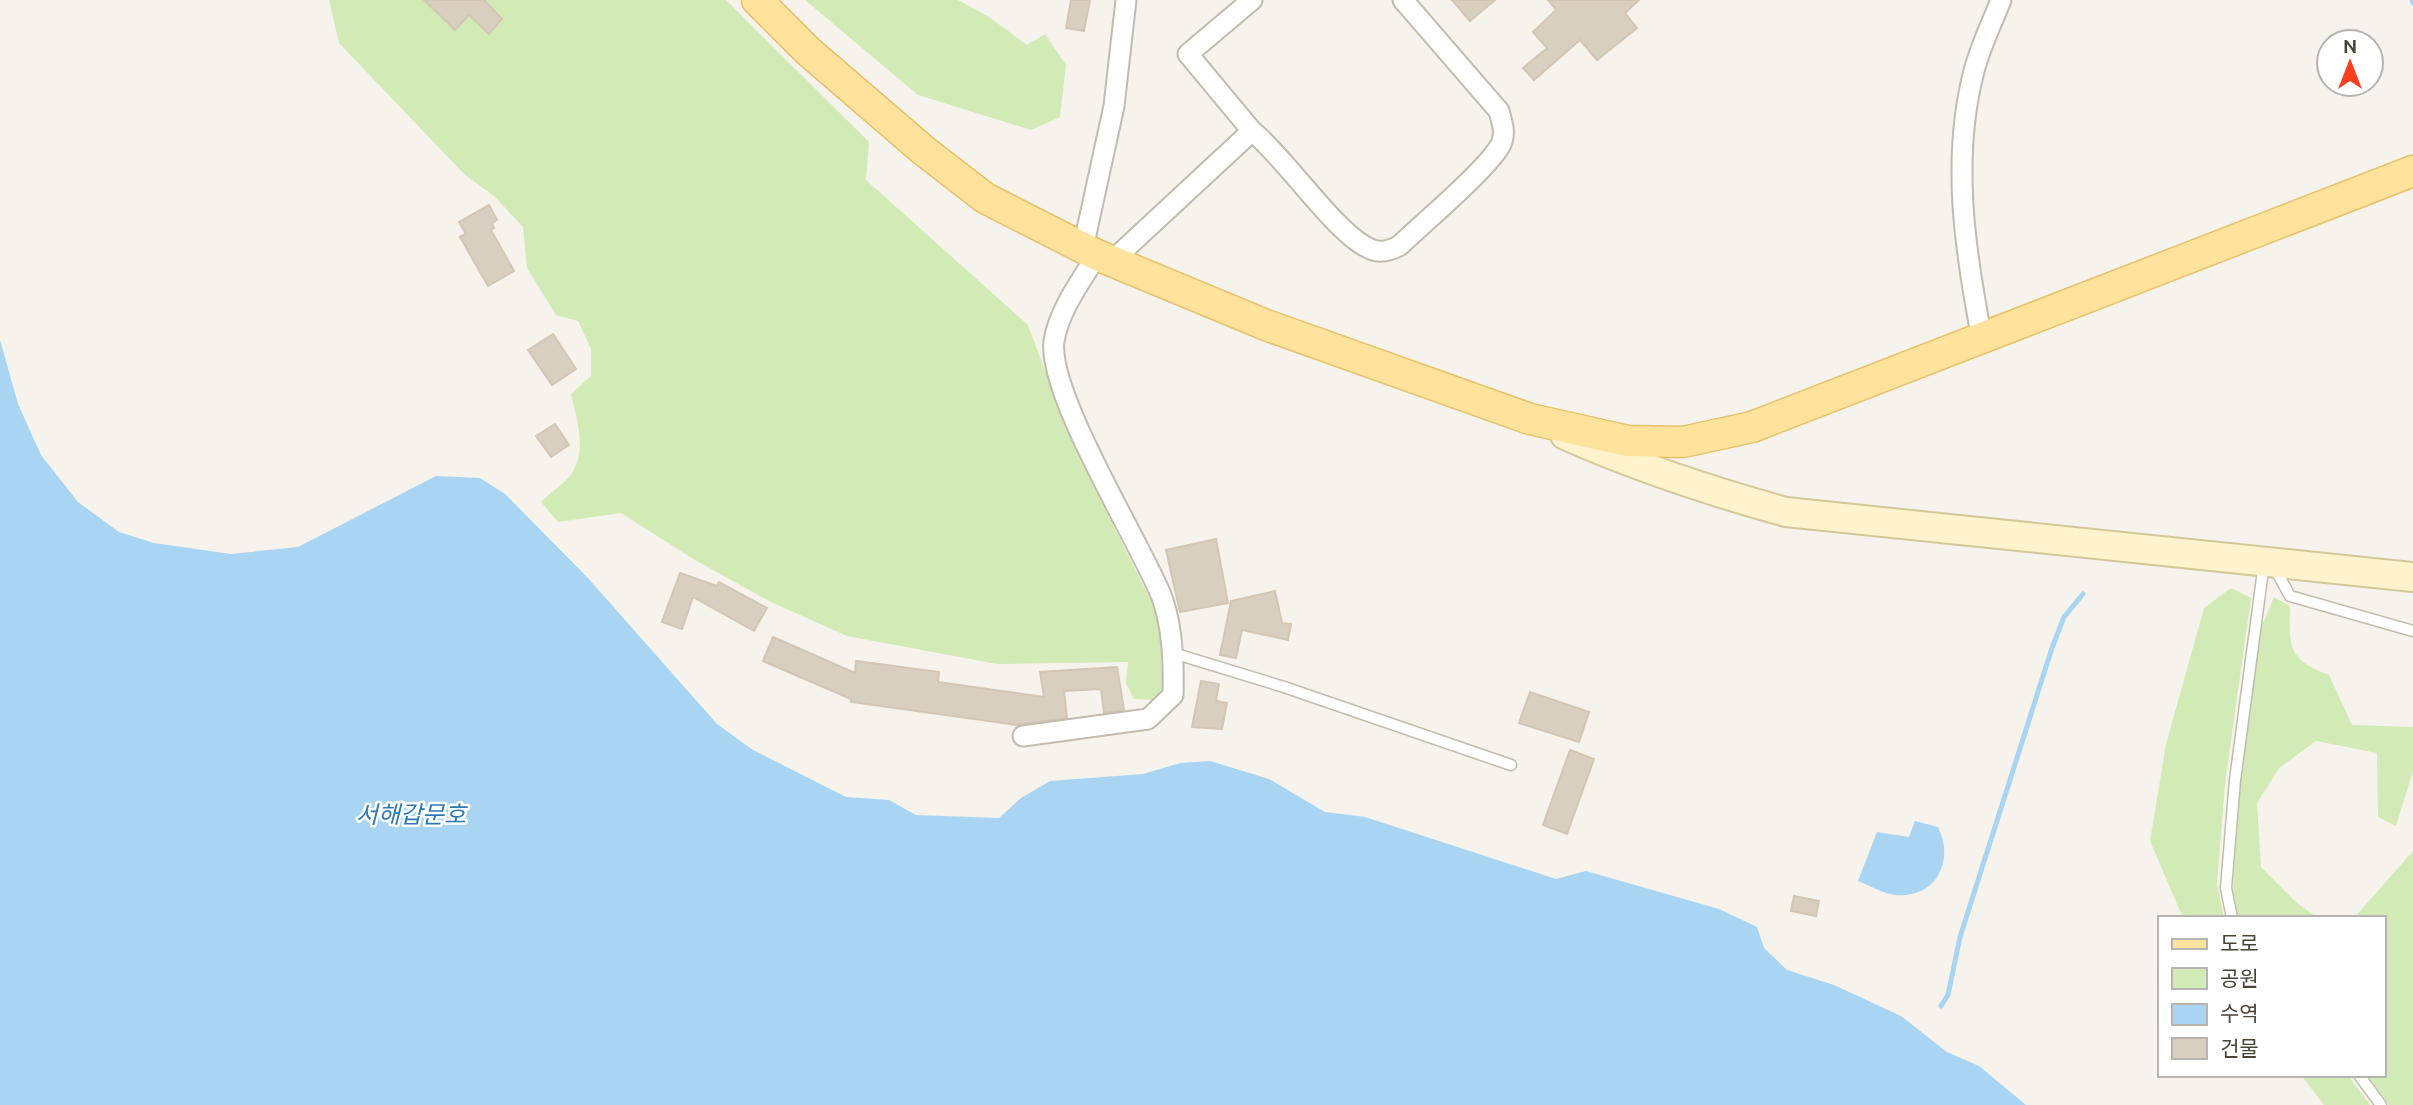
<svg xmlns="http://www.w3.org/2000/svg" width="2413" height="1105" font-family="Ubuntu,'Noto Sans KR',sans-serif">
  <style>
    .green { fill: #d2eab5 }
    .water { fill: #a9d4f2 }
    .lines { fill: none; stroke-linecap: round; stroke-linejoin: round }
    .stream { stroke: #a9d4f2; stroke-width: 5 }
    .building { fill: #d8cfc1; stroke: #d3c7b4; stroke-width: 2 }
    .lane-casing { stroke: #c2bbae; stroke-width: 13 }
    .street-casing { stroke: #c2bbae; stroke-width: 23 }
    .secondary-casing { stroke: #d6c79b; stroke-width: 32 }
    .primary-casing { stroke: #e6c16a; stroke-width: 33 }
    .lane { stroke: #fff; stroke-width: 10 }
    .street { stroke: #fff; stroke-width: 19 }
    .secondary { stroke: #fff3cd; stroke-width: 28 }
    .primary { stroke: #ffe39c; stroke-width: 30 }
    .labels { text-anchor: middle; stroke-width: 5; stroke-linejoin: round; paint-order: stroke }
    .water-label { font-size: 24px; font-style: italic; fill: #2e7ab2; stroke: #fff }
  </style>
  <rect width="100%" height="100%" fill="#f6f3ec"/>
  <path class="green" d="M 329,0 L 726,0 L 869,142 L 866,180 L 1028,325 L 1073,445 L 1149,597 L 1159,622 L 1163,688 L 1153,700 L 1134,699 L 1126,683 L 1128,662 L 997,664 L 847,636 L 771,602 L 695,560 L 621,513 L 558,522 L 541,502 C 550,492 563,485 570,476 C 588,451 577,420 571,394 L 591,376 L 591,349 L 578,321 L 556,315 L 527,268 L 523,227 L 494,196 L 465,175 L 339,43 Z
    M 805,0 L 958,0 L 989,17 L 1027,45 L 1045,34 L 1066,65 L 1060,117 L 1031,130 L 918,95 Z
    M 2231,588 L 2251,598 L 2225,784 L 2217,884 L 2224,918 L 2183,918 L 2150,841 L 2166,744 L 2204,608 Z
    M 2274,597 L 2290,606 C 2289,647 2288,660 2329,675 L 2352,725 L 2413,727 L 2413,771 L 2396,826 L 2378,817 L 2377,753 L 2316,741 L 2279,768 L 2257,803 L 2261,867 L 2297,903 L 2318,918 L 2238,918 L 2233,888 L 2240,773 L 2259,633 Z
    M 2413,851 L 2413,1105 L 2389,1105 L 2367,1075 L 2383,1075 L 2383,918 L 2354,918 Z
    M 2301,1075 L 2348,1075 L 2370,1105 L 2324,1105 Z"/>
  <path class="water" d="M 0,340 L 18,404 L 41,455 L 78,502 L 119,532 L 154,543 L 231,554 L 298,547 L 436,476 L 480,478 L 505,494 L 587,577 L 717,724 L 753,750 L 846,797 L 889,800 L 916,815 L 999,818 L 1021,798 L 1050,781 L 1143,774 L 1180,763 L 1210,761 L 1269,779 L 1325,812 L 1365,817 L 1556,879 L 1586,871 L 1719,909 L 1757,927 L 1764,948 L 1787,970 L 1834,985 L 1901,1016 L 1947,1052 L 1979,1066 L 2026,1105 L 0,1105 Z
    M 1915,821 L 1938,827 C 1955,861 1936,899 1895,895 C 1884,894 1869,885 1858,881 L 1877,832 L 1909,837 Z"/>
  <g class="lines">
    <path class="stream" d="M 2412,0 L 2413,3
      M 1941,1006 L 1948,995 L 1960,937 L 2052,648 L 2064,617 L 2083,594"/>
  </g>
  <path class="building" d="M 424,0 L 484,0 L 502,19 L 489,34 L 469,15 L 455,30 Z
    M 1071,0 L 1090,0 L 1084,31 L 1066,28 Z
    M 1452,0 L 1495,0 L 1470,21 Z
    M 1548,0 L 1639,0 L 1625,13 L 1637,28 L 1597,60 L 1580,40 L 1534,80 L 1523,68 L 1547,48 L 1533,32 L 1556,10 Z
    M 489,205 L 497,220 L 492,223 L 494,228 L 491,230 L 514,271 L 488,286 L 460,237 L 466,234 L 459,222 Z
    M 553,334 L 576,369 L 552,385 L 528,350 Z
    M 555,424 L 569,445 L 551,457 L 536,436 Z
    M 1216,539 L 1228,603 L 1180,612 L 1166,550 Z
    M 680,573 L 717,586 L 719,582 L 767,608 L 754,631 L 693,597 L 682,629 L 662,622 Z
    M 1275,591 L 1282,623 L 1291,624 L 1288,640 L 1242,630 L 1236,658 L 1220,655 L 1231,601 Z
    M 773,637 L 855,673 L 856,661 L 939,672 L 938,682 L 1044,697 L 1040,672 L 1117,667 L 1124,710 L 1104,713 L 1101,689 L 1064,691 L 1067,718 L 1017,725 L 851,702 L 851,699 L 763,661 Z
    M 1201,681 L 1219,684 L 1216,701 L 1227,703 L 1222,729 L 1192,727 Z
    M 1530,692 L 1589,712 L 1579,742 L 1519,723 Z
    M 1570,750 L 1594,759 L 1567,834 L 1543,825 Z
    M 1794,896 L 1819,901 L 1816,916 L 1791,911 Z"/>
  <g class="lines">
    <defs>
      <path id="lane" d="M 2274,567 L 2290,596 L 2413,631
        M 1173,653 L 1284,687 L 1511,765
        M 2232,918 L 2226,888 L 2235,780 L 2264,563
        M 2359,1075 L 2381,1105"/>
      <path id="street" d="M 1252,0 L 1188,54 L 1252,131
        M 1083,248 L 1114,106 L 1126,0
        M 1112,261 L 1252,131 C 1286,158 1339,239 1373,250 C 1382,253 1391,250 1399,246 C 1422,224 1489,168 1501,144 C 1506,133 1502,122 1499,111 L 1403,0
        M 1982,339 C 1965,251 1951,159 1974,71 C 1980,47 1992,23 2001,0
        M 1023,736 L 1148,719 L 1173,695 C 1174,663 1173,626 1161,595 C 1138,539 1047,393 1054,341 C 1059,310 1081,281 1097,255"/>
      <path id="secondary" d="M 1565,435 C 1637,467 1710,491 1786,512 L 2413,577"/>
      <path id="primary" d="M 757,0 L 808,51 L 923,150 L 985,198 L 1097,255 L 1266,325 L 1530,419 L 1628,441 L 1683,442 L 1752,427 L 2413,171"/>
    </defs>
    <use href="#lane" class="lane-casing"/>
    <use href="#street" class="street-casing"/>
    <use href="#secondary" class="secondary-casing"/>
    <use href="#primary" class="primary-casing"/>
    <use href="#lane" class="lane"/>
    <use href="#street" class="street"/>
    <use href="#secondary" class="secondary"/>
    <use href="#primary" class="primary"/>
  </g>
  <g class="labels">
    <g class="water-label">
      <text x="411" y="823">서해갑문호</text>
    </g>
  </g>
  <rect x="2158" y="916" width="228" height="161" fill="#ffffff" stroke="#b7b4b0" stroke-width="2"/>
  <rect x="2172" y="939" width="35" height="10" fill="#ffe39c" stroke="#b7b4b0" stroke-width="2"/>
  <text x="2220" y="951" font-size="21" fill="#4b4439">도로</text>
  <rect x="2172" y="968" width="35" height="21" fill="#d2eab5" stroke="#b7b4b0" stroke-width="2"/>
  <text x="2220" y="986" font-size="21" fill="#4b4439">공원</text>
  <rect x="2172" y="1004" width="35" height="21" fill="#a9d4f2" stroke="#b7b4b0" stroke-width="2"/>
  <text x="2220" y="1021" font-size="21" fill="#4b4439">수역</text>
  <rect x="2172" y="1038" width="35" height="21" fill="#d8cfc1" stroke="#b7b4b0" stroke-width="2"/>
  <text x="2220" y="1056" font-size="21" fill="#4b4439">건물</text>
  <g transform="translate(2350 63)"><circle r="33" fill="#ffffff" stroke="#b7b4b0" stroke-width="2"/>
  <path d="M0-5L12 26L0 18L-12 26Z" fill="#fc3f1d"/>
  <text y="-10" font-size="19" font-weight="bold" text-anchor="middle" fill="#4b4439">N</text>
  </g>
</svg>
